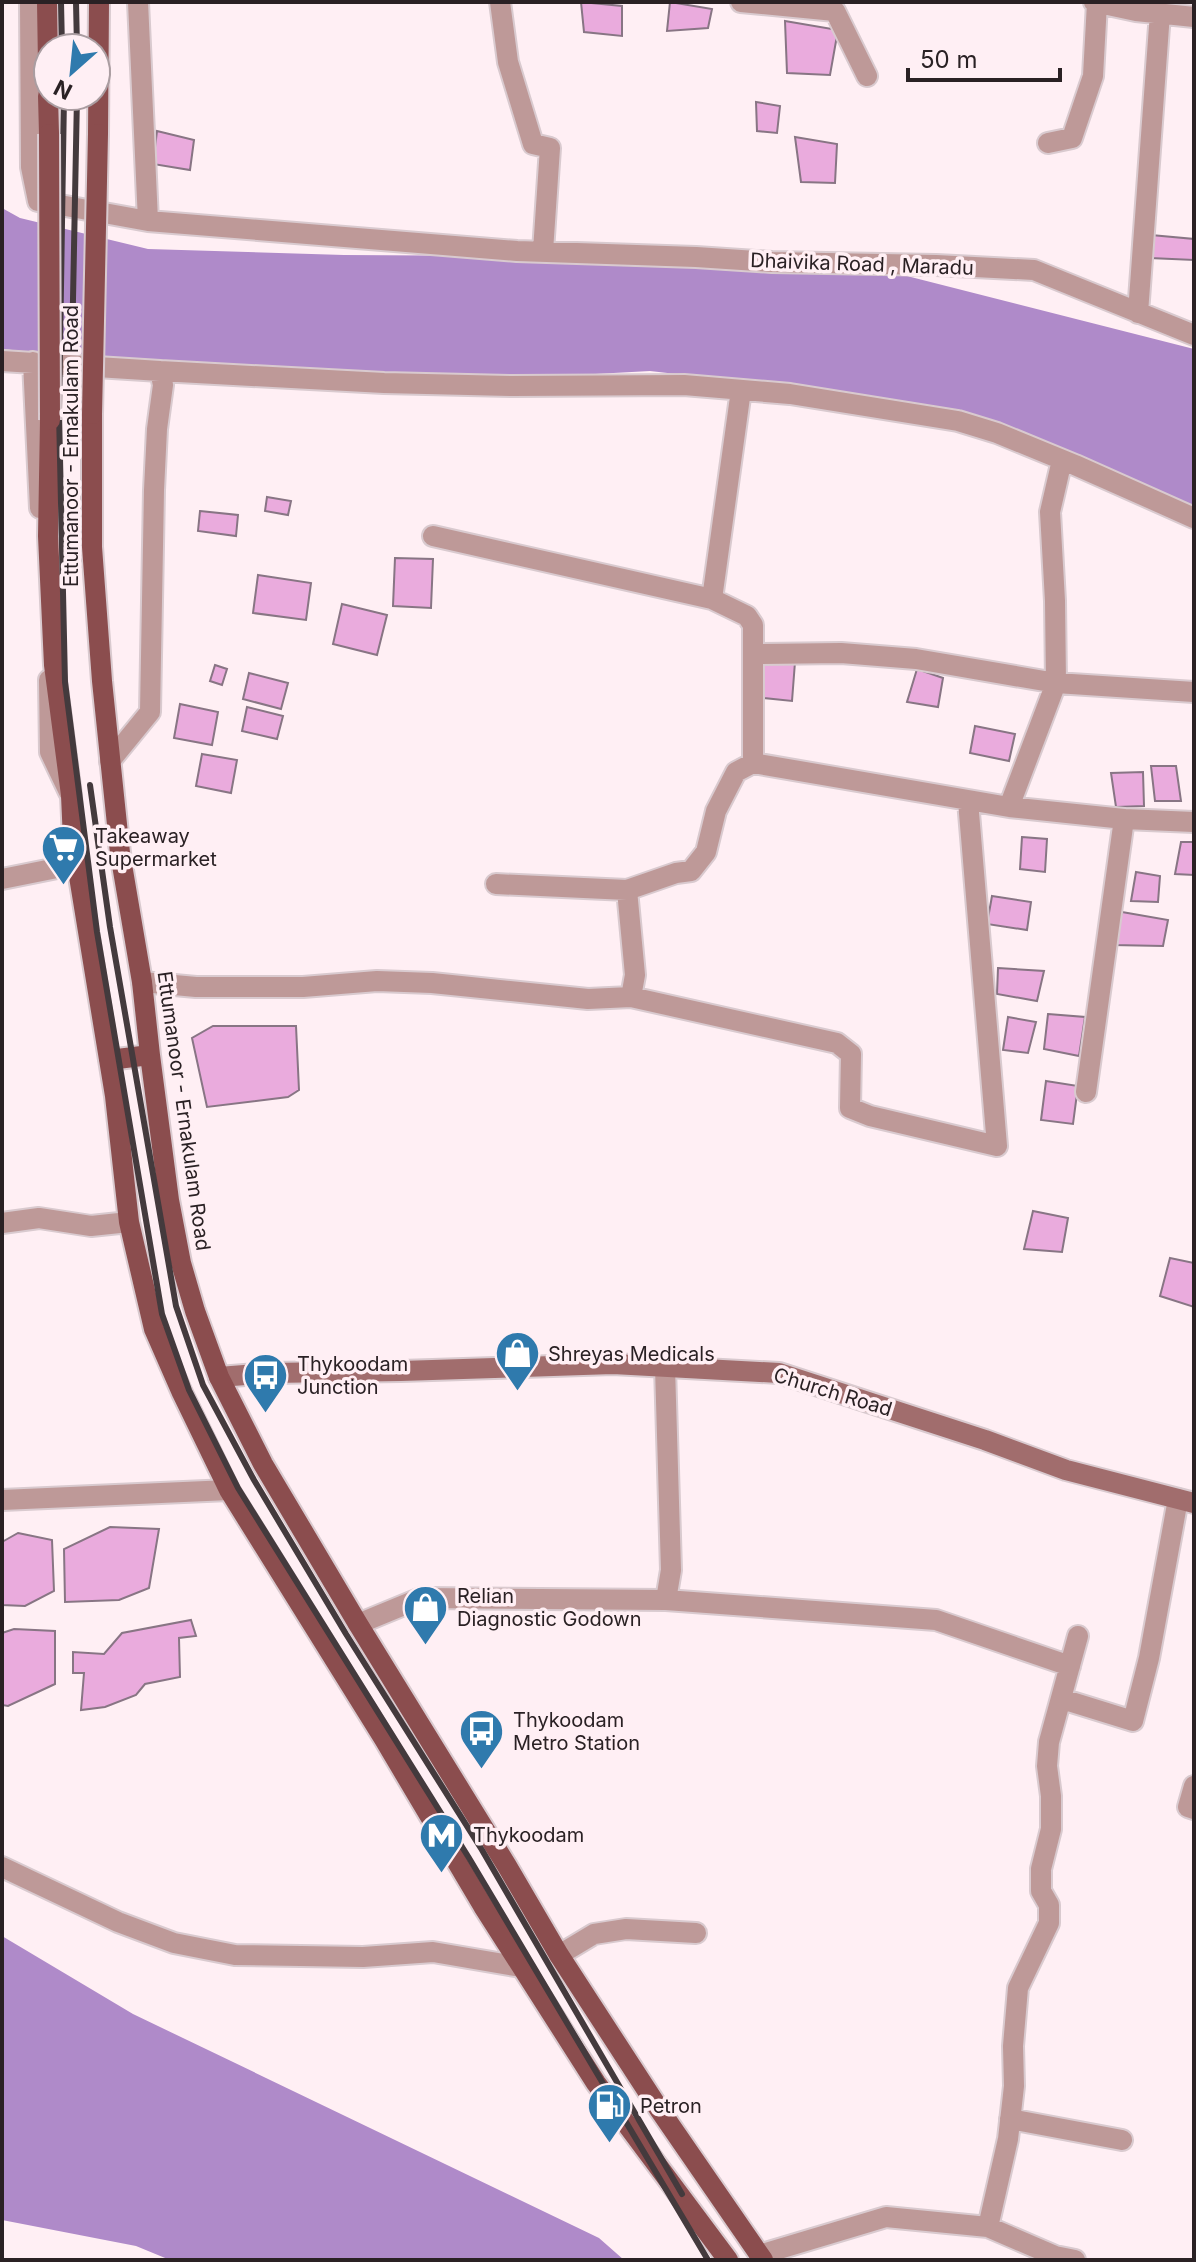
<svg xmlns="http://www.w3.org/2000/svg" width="1196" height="2262" font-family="Inter,sans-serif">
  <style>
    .water { fill: #af8ac9 }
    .building { fill: #eaabdd; stroke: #887584; stroke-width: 2 }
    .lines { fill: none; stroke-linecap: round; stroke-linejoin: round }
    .street-casing { stroke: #d9cacf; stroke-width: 24 }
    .secondary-casing { stroke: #d9cacf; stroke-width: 24 }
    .primary-casing { stroke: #d9cacf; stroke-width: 24 }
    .street { stroke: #be9998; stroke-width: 20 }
    .secondary { stroke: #a16d6d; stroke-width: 20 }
    .primary { stroke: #8b4d4e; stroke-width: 20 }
    .rail { stroke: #443a3d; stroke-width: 6 }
    .primary-bridge-casing { stroke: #d9cacf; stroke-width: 24; stroke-linecap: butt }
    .primary-bridge { stroke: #8b4d4e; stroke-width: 20 }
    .labels { text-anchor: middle; stroke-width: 7; stroke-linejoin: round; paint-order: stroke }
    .street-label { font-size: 20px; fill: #2a2124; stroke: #ffeff4 }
    .poi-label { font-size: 20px; fill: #2a2124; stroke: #ffeff4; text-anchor: start }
  </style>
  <rect width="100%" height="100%" fill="#ffeff4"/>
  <path class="water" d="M 2,208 L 20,218 L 148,249 L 344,255 L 526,256 L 899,274 L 1194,349 L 1194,506 L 962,411 L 799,388 L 650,371 L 503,379 L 143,363 L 2,349 Z
    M 2,1936 L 133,2014 L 599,2238 L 624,2260 L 170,2260 L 136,2246 L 2,2220 Z"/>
  <path class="building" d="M 581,2 L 622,6 L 622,36 L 584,32 Z
    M 670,2 L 712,9 L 708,28 L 667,31 Z
    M 785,21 L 838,30 L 830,75 L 787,73 Z
    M 756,102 L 780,106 L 777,133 L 757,131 Z
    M 157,131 L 194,140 L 190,170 L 153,164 Z
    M 795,137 L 837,144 L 835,183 L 801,182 Z
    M 1151,235 L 1194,239 L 1194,260 L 1150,258 Z
    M 267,497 L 291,501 L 288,515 L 265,511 Z
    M 200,511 L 238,515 L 236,536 L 198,531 Z
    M 395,558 L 433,559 L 431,608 L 393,606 Z
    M 258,575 L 311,583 L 306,620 L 253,613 Z
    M 342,604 L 387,615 L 377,655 L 333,644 Z
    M 764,660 L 795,662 L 792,701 L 764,698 Z
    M 215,665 L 227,669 L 222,685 L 210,681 Z
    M 917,669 L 943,678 L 938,707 L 907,702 Z
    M 249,673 L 288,683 L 281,709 L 243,699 Z
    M 180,704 L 218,712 L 212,745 L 174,738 Z
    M 247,707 L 283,716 L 277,739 L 242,731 Z
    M 975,726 L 1015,734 L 1009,761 L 970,753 Z
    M 202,754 L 237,760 L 231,793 L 196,786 Z
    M 1151,766 L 1176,766 L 1181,801 L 1155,801 Z
    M 1143,772 L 1144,806 L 1116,807 L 1111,773 Z
    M 1022,837 L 1047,839 L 1045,872 L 1020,869 Z
    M 1181,842 L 1194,842 L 1194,875 L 1175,874 Z
    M 1136,872 L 1160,876 L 1158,902 L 1131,901 Z
    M 992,896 L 1031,902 L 1027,930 L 987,924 Z
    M 1122,912 L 1168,920 L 1163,946 L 1113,945 Z
    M 998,968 L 1044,971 L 1037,1001 L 997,994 Z
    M 1048,1014 L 1085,1017 L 1079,1056 L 1044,1049 Z
    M 1008,1017 L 1036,1022 L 1028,1053 L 1003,1050 Z
    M 213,1026 L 296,1026 L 299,1090 L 288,1097 L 207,1107 L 192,1038 Z
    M 1046,1081 L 1078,1086 L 1073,1124 L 1041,1120 Z
    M 1033,1211 L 1068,1218 L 1062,1252 L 1024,1249 Z
    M 1170,1258 L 1194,1263 L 1194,1307 L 1160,1296 Z
    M 110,1527 L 159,1529 L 149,1588 L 119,1600 L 65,1602 L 64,1549 Z
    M 18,1533 L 52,1540 L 54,1591 L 25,1606 L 2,1605 L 2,1542 Z
    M 191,1620 L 196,1636 L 179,1638 L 180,1677 L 145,1684 L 136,1695 L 105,1707 L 81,1710 L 84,1673 L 73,1673 L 73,1652 L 104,1654 L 122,1633 Z
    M 14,1629 L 55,1631 L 55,1684 L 8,1706 L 2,1705 L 2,1633 Z"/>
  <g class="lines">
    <defs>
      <path id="street" d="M 30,2 L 31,167 L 38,201 L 148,221
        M 138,2 L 148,221 L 517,251 L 696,257 L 772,262 L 936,265 L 1034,270 L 1194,335
        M 500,2 L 508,62 L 533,144 L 550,148 L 543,251
        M 741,2 L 835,11
        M 1094,2 L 1136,11 L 1194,17
        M 835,11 L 867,76
        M 1048,143 L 1072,138 L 1093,76 L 1097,3
        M 1138,313 L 1160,13
        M 2,361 L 160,371
        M 33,362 L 40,508
        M 741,390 L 712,599 L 747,616 L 753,625 L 753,763
        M 433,536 L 712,599
        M 753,654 L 841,653 L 916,659 L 1056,683 L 1194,692
        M 49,680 L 50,752 L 69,792
        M 110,761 L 150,712 L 154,490 L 157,429 L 163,385 L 160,371 L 384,383 L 513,386 L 684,385 L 790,394 L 958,421 L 997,433 L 1075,465 L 1194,518
        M 1009,807 L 1056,683 L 1055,601 L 1050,512 L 1062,460
        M 2,879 L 77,864
        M 496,884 L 627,890
        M 142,982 L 196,987 L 303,987 L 377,981 L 432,983 L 588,999 L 631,997 L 635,975 L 627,890 L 676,873 L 691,871 L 706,852 L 716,811 L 736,772 L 753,763 L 1009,807 L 1124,819 L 1194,822
        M 631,997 L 837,1043 L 851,1054 L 850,1108 L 870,1116 L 997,1146 L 968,801
        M 1086,1092 L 1124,819
        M 2,1223 L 39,1218 L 91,1226 L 129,1222
        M 665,1367 L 671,1570 L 666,1600
        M 2,1500 L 229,1490
        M 358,1624 L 421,1598 L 666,1600 L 936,1620 L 1070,1666
        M 1062,1699 L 1133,1721 L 1149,1658 L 1178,1499
        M 1194,1786 L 1188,1807 L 1194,1809
        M 2,1867 L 118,1922 L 174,1943 L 235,1955 L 363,1957 L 433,1952 L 521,1967
        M 559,1955 L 594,1934 L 626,1929 L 696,1933
        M 1010,2119 L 1122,2140
        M 988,2227 L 1008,2139 L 1014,2086 L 1013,2046 L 1018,1988 L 1049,1923 L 1049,1905 L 1041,1891 L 1041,1869 L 1051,1829 L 1051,1796 L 1047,1766 L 1049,1742 L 1078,1636
        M 759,2255 L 886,2217 L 988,2227 L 1055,2256 L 1075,2260"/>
      <path id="secondary" d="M 219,1377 L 270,1373 L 401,1371 L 613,1364 L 779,1373 L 985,1440 L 1066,1470 L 1194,1503"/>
      <path id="primary" d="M 47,2 L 48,65
        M 48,96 L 49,134
        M 98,134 L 99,2
        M 92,414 L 92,547 L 102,681 L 120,853 L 142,982 L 150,1055 L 169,1200 L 181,1263 L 195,1311 L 219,1377 L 263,1464 L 358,1624 L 507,1866 L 559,1955 L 659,2109 L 763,2260
        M 50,420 L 48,536 L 54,665 L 71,795 L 73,840 L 115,1096 L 129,1222 L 154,1329 L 182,1393 L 229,1490 L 384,1739 L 483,1906 L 596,2083 L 728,2260
        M 109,1060 L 150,1055"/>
    </defs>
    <use href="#street" class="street-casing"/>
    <use href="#secondary" class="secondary-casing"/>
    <use href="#primary" class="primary-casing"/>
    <use href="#street" class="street"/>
    <use href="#secondary" class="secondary"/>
    <use href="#primary" class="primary"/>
    <path class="rail" d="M 61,2 L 62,48
      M 76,2 L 77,48
      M 64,96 L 59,413 L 65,682 L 97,932 L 162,1314 L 189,1390 L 238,1488 L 469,1858 L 708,2260
      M 72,350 L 77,96
      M 90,785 L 110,927 L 176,1306 L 203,1385 L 254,1480 L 346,1634 L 482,1850 L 682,2194"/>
    <defs>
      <path id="primary-bridge" d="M 49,134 L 50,420
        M 92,414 L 98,134"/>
    </defs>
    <use href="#primary-bridge" class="primary-bridge-casing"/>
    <use href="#primary-bridge" class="primary-bridge"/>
  </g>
  <defs>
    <symbol id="supermarket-pin" viewBox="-11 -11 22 30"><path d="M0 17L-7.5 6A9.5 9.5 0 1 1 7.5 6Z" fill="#2f7aad" stroke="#ffeff4"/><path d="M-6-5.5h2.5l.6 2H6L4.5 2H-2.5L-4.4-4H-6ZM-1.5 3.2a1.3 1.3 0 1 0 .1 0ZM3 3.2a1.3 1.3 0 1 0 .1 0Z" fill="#fff"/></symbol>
    <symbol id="shop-pin" viewBox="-11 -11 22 30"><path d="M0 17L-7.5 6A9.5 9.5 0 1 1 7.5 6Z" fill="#2f7aad" stroke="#ffeff4"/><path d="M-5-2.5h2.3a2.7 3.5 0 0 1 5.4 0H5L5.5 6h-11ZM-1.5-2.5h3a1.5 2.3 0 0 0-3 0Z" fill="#fff"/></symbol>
    <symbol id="bus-pin" viewBox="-11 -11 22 30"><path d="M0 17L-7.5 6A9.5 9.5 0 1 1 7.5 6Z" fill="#2f7aad" stroke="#ffeff4"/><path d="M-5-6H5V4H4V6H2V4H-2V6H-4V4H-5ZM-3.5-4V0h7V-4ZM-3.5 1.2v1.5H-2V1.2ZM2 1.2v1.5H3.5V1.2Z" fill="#fff"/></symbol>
    <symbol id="metro-pin" viewBox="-11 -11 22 30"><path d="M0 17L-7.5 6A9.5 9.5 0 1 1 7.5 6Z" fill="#2f7aad" stroke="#ffeff4"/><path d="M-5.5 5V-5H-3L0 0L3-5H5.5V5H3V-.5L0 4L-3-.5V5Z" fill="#fff"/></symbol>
    <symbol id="fuel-pin" viewBox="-11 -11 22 30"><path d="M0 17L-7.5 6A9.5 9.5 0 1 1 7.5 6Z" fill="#2f7aad" stroke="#ffeff4"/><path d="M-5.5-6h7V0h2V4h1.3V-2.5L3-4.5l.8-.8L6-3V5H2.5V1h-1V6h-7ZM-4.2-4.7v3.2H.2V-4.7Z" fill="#fff"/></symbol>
  </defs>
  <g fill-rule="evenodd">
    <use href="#supermarket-pin" x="38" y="822" width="51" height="69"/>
    <use href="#shop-pin" x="492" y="1328" width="51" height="69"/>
    <use href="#bus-pin" x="240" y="1350" width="51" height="69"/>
    <use href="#shop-pin" x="400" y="1582" width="51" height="69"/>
    <use href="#bus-pin" x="456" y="1706" width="51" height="69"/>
    <use href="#metro-pin" x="416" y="1810" width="51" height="69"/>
    <use href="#fuel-pin" x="584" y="2080" width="51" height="69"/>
  </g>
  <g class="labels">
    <g class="street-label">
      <text transform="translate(862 264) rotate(2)" y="7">Dhaivika Road , Maradu</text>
      <text transform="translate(71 446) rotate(-90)" y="7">Ettumanoor - Ernakulam Road</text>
      <text transform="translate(184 1111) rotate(82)" y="7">Ettumanoor - Ernakulam Road</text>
      <text transform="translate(833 1392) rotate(17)" y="7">Church Road</text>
    </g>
    <g class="poi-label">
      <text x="95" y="843">Takeaway<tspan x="95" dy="23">Supermarket</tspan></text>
      <text x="548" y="1361">Shreyas Medicals</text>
      <text x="297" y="1371">Thykoodam<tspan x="297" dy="23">Junction</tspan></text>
      <text x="457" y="1603">Relian<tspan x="457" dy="23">Diagnostic Godown</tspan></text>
      <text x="513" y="1727">Thykoodam<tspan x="513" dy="23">Metro Station</tspan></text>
      <text x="473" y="1842">Thykoodam</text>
      <text x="640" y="2113">Petron</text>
    </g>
  </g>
  <rect width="1196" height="2262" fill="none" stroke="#2a2124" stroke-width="8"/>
  <g transform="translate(72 72) rotate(207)"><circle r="38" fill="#ffeff4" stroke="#aa9da1" stroke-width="2"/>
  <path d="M0-6L14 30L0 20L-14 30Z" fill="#2f7aad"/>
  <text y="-12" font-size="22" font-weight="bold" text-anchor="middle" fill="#2a2124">N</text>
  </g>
  <path d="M908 68v12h152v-12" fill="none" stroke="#2a2124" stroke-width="4"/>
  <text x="920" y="68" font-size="24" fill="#2a2124" stroke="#ffeff4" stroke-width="6" paint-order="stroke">50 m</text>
</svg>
